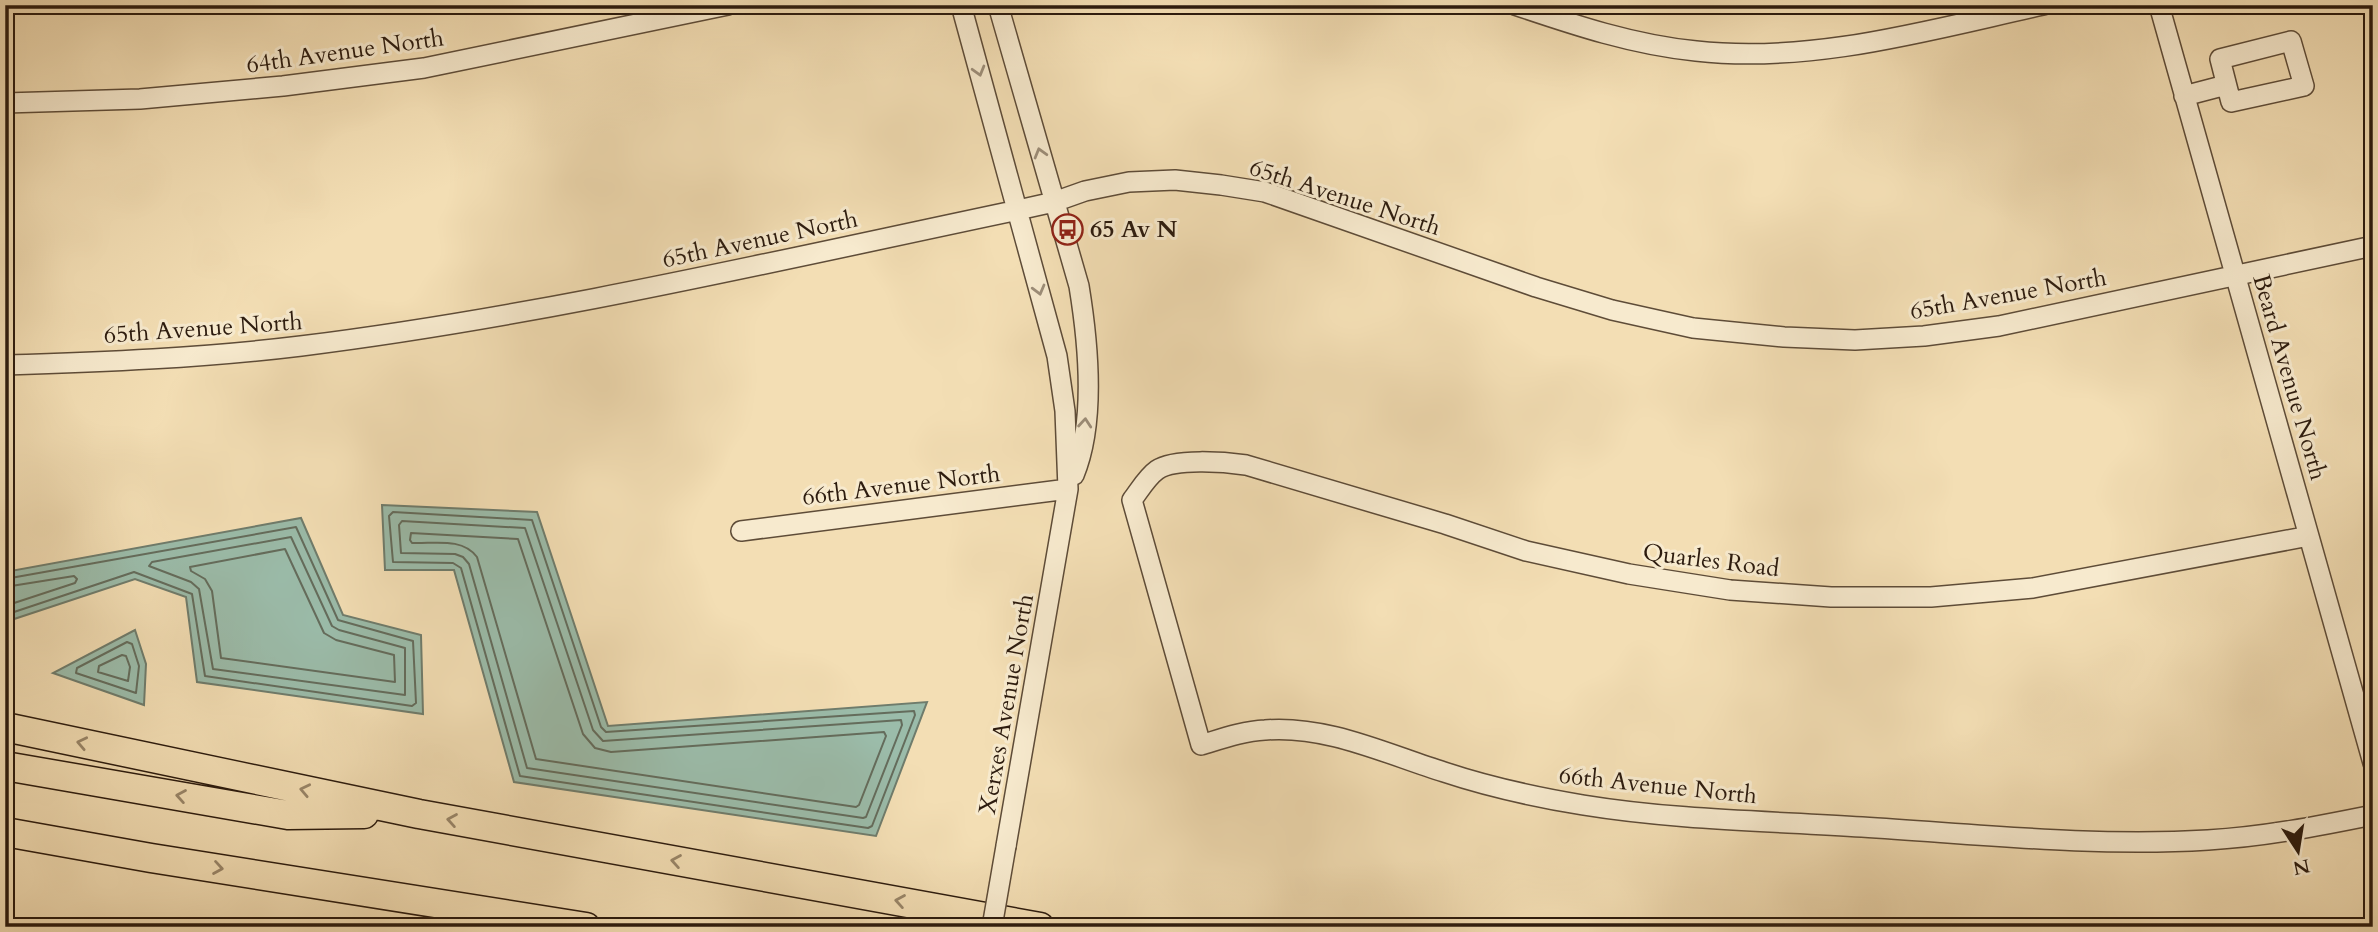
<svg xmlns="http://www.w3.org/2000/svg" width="2378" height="932" font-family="Cardo,serif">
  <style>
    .water { fill: #9bbcaa; stroke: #6f7c6c; stroke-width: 2 }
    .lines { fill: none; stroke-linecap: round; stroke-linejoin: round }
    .shore { stroke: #646c5c; stroke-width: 2 }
    .minor-casing { stroke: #5e4c38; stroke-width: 22 }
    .highway-casing { stroke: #2c1b0e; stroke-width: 31 }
    .minor { stroke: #f7eace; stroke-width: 19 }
    .highway { stroke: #f3deb4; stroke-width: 28 }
    .minor-bridge-casing { stroke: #5e4c38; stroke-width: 22; stroke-linecap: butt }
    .minor-bridge { stroke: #f7eace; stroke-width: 19 }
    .oneway { stroke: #9c8d78 }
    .oneway2 { stroke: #998669 }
    .labels { text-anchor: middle; stroke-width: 6; stroke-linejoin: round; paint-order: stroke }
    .street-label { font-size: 24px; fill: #2c1b0e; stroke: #f7eace }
    .poi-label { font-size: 24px; font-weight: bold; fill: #2c1b0e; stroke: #f7eace; text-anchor: start }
  </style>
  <rect width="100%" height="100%" fill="#f3deb4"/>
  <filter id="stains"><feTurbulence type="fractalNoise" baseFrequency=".00286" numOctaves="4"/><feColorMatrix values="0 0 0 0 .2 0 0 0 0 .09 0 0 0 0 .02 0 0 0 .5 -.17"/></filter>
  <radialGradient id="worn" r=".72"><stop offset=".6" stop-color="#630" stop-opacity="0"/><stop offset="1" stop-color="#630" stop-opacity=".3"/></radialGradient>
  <path class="water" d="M 382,505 L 537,512 L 608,726 L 927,702 L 876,836 L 514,782 L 454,570 L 385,570 Z
    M 301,518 L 343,615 L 421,635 L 423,714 L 197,682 L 186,597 L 135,579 L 5,622 L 5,572 Z
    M 135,630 L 146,664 L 144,705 L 53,673 Z"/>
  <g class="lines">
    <path class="shore" d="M 393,512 L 532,520 L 601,727 L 606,732 L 914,711 L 915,715 L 872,826 L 868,828 L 520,776 L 461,568 L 453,563 L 393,562 L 389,516 Z
      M 402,521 L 525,528 L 593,730 L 603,741 L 901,720 L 902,725 L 866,817 L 863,818 L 527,768 L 469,564 L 463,557 L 455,554 L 401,553 L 399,525 Z
      M 411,533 L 518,539 L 583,734 L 595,748 L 611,752 L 884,732 L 886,736 L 859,805 L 856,807 L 536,759 L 477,557 C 462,537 434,544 412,543 L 410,540 Z
      M 291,537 L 332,626 L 339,630 L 405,648 L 405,695 L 213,669 L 199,589 L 191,582 L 149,566 L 152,562 Z
      M 285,549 L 324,633 L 336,640 L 394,655 L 395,682 L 221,658 L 212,591 L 205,579 L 191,571 L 190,567 Z
      M 5,579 L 296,527 L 338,620 L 413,641 L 416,703 L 412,706 L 205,676 L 192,594 L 134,572 L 5,615
      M 5,587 L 74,576 L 77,579 L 75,583 L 5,606
      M 127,642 L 132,644 L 139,666 L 136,693 L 76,673 L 77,668 Z
      M 122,655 L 126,656 L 130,667 L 128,681 L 98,672 L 99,666 Z"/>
    <defs>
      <path id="minor" d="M 961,5 L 1057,356 L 1065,411 L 1068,489 L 1006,846
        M 998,5 L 1079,286 C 1088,341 1096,422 1074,475
        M 1515,5 C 1574,25 1634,45 1696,51 C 1813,64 1929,30 2043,5
        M 2159,5 L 2373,763
        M 2291,41 L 2304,86 L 2231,102 L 2220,59 Z
        M 2184,96 L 2226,85
        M 5,103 L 140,99 L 283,86 L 424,68 L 728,5
        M 5,365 C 104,362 203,358 301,346 C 542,316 780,260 1018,210 L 1054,202 L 1085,191 L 1129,182 L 1175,180 L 1221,185 L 1265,192 L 1536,287 L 1612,310 L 1693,328 L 1784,337 L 1855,340 L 1924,336 L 1999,326 L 2373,246
        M 741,531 L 1068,489
        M 2309,536 L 2033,588 L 1931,597 L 1831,597 L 1730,590 L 1629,574 L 1526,551 L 1445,524 L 1246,465 C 1225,462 1174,458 1157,470 C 1147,477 1139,491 1132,500 L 1201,745 C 1221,739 1243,731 1265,730 C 1327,725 1386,754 1444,772 C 1489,787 1535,797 1583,805 C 1675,820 1769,821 1862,827 C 1977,834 2093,847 2208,840 C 2263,837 2319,826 2373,815"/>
      <path id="highway" d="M 5,727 L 419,814 L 1040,927
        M 5,766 L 288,815 L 364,814
        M 5,832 L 151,858 L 586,927"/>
    </defs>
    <use href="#minor" class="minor-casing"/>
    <use href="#highway" class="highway-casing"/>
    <use href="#minor" class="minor"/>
    <use href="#highway" class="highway"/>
    <defs>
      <path id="minor-bridge" d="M 992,927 L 1006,846"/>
    </defs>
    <use href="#minor-bridge" class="minor-bridge-casing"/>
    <use href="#minor-bridge" class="minor-bridge"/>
  </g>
  <defs><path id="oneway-chevron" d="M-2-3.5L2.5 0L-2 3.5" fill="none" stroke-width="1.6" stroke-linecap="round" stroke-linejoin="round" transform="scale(1.75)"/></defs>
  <g class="oneway">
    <use href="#oneway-chevron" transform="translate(979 71) rotate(74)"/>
    <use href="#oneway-chevron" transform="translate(1040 153) rotate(-106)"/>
    <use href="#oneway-chevron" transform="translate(1039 290) rotate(75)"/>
    <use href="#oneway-chevron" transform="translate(1085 423) rotate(-85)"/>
  </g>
  <g class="oneway2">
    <use href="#oneway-chevron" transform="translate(82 743) rotate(-168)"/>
    <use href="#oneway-chevron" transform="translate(305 790) rotate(-168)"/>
    <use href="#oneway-chevron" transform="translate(181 796) rotate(-170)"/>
    <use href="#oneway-chevron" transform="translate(452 820) rotate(-170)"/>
    <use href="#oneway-chevron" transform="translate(676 861) rotate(-170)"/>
    <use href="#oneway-chevron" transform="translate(218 868) rotate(9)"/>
    <use href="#oneway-chevron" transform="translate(900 901) rotate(-170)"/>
  </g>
  <defs>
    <symbol id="bus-ring" viewBox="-11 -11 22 22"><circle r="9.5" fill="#f7eace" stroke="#8f2418" stroke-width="1.5"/><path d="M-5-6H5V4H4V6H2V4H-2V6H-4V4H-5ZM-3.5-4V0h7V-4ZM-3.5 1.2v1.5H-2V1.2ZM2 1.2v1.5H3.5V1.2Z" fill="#8f2418"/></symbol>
  </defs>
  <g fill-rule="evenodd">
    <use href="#bus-ring" x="1050" y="212" width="35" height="35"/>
  </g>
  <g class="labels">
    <g class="street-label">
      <text transform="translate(345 51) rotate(-8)" y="8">64th Avenue North</text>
      <text transform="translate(1345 197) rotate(18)" y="8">65th Avenue North</text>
      <text transform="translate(760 239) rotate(-12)" y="8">65th Avenue North</text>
      <text transform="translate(2008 294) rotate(-10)" y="8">65th Avenue North</text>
      <text transform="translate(203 328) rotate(-4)" y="8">65th Avenue North</text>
      <text transform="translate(2290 377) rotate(74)" y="8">Beard Avenue North</text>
      <text transform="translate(901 485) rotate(-7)" y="8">66th Avenue North</text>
      <text transform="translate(1711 560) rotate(7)" y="8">Quarles Road</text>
      <text transform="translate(1006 704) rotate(-80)" y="8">Xerxes Avenue North</text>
      <text transform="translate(1658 785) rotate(6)" y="8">66th Avenue North</text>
    </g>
    <g class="poi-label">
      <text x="1090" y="237">65 Av N</text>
    </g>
  </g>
  <rect width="2378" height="932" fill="none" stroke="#f3deb4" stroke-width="28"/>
  <rect x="7" y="7" width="2364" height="918" fill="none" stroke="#2c1b0e" stroke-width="3.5"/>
  <rect x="14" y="14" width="2350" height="904" fill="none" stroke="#2c1b0e" stroke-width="2"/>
  <g transform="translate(2298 851) rotate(168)" stroke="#f7eace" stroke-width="5" paint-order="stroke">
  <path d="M0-5L12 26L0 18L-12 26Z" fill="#2c1b0e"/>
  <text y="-10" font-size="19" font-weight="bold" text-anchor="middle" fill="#2c1b0e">N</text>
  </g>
  <rect width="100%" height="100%" filter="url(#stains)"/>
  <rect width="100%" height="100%" fill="url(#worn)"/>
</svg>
